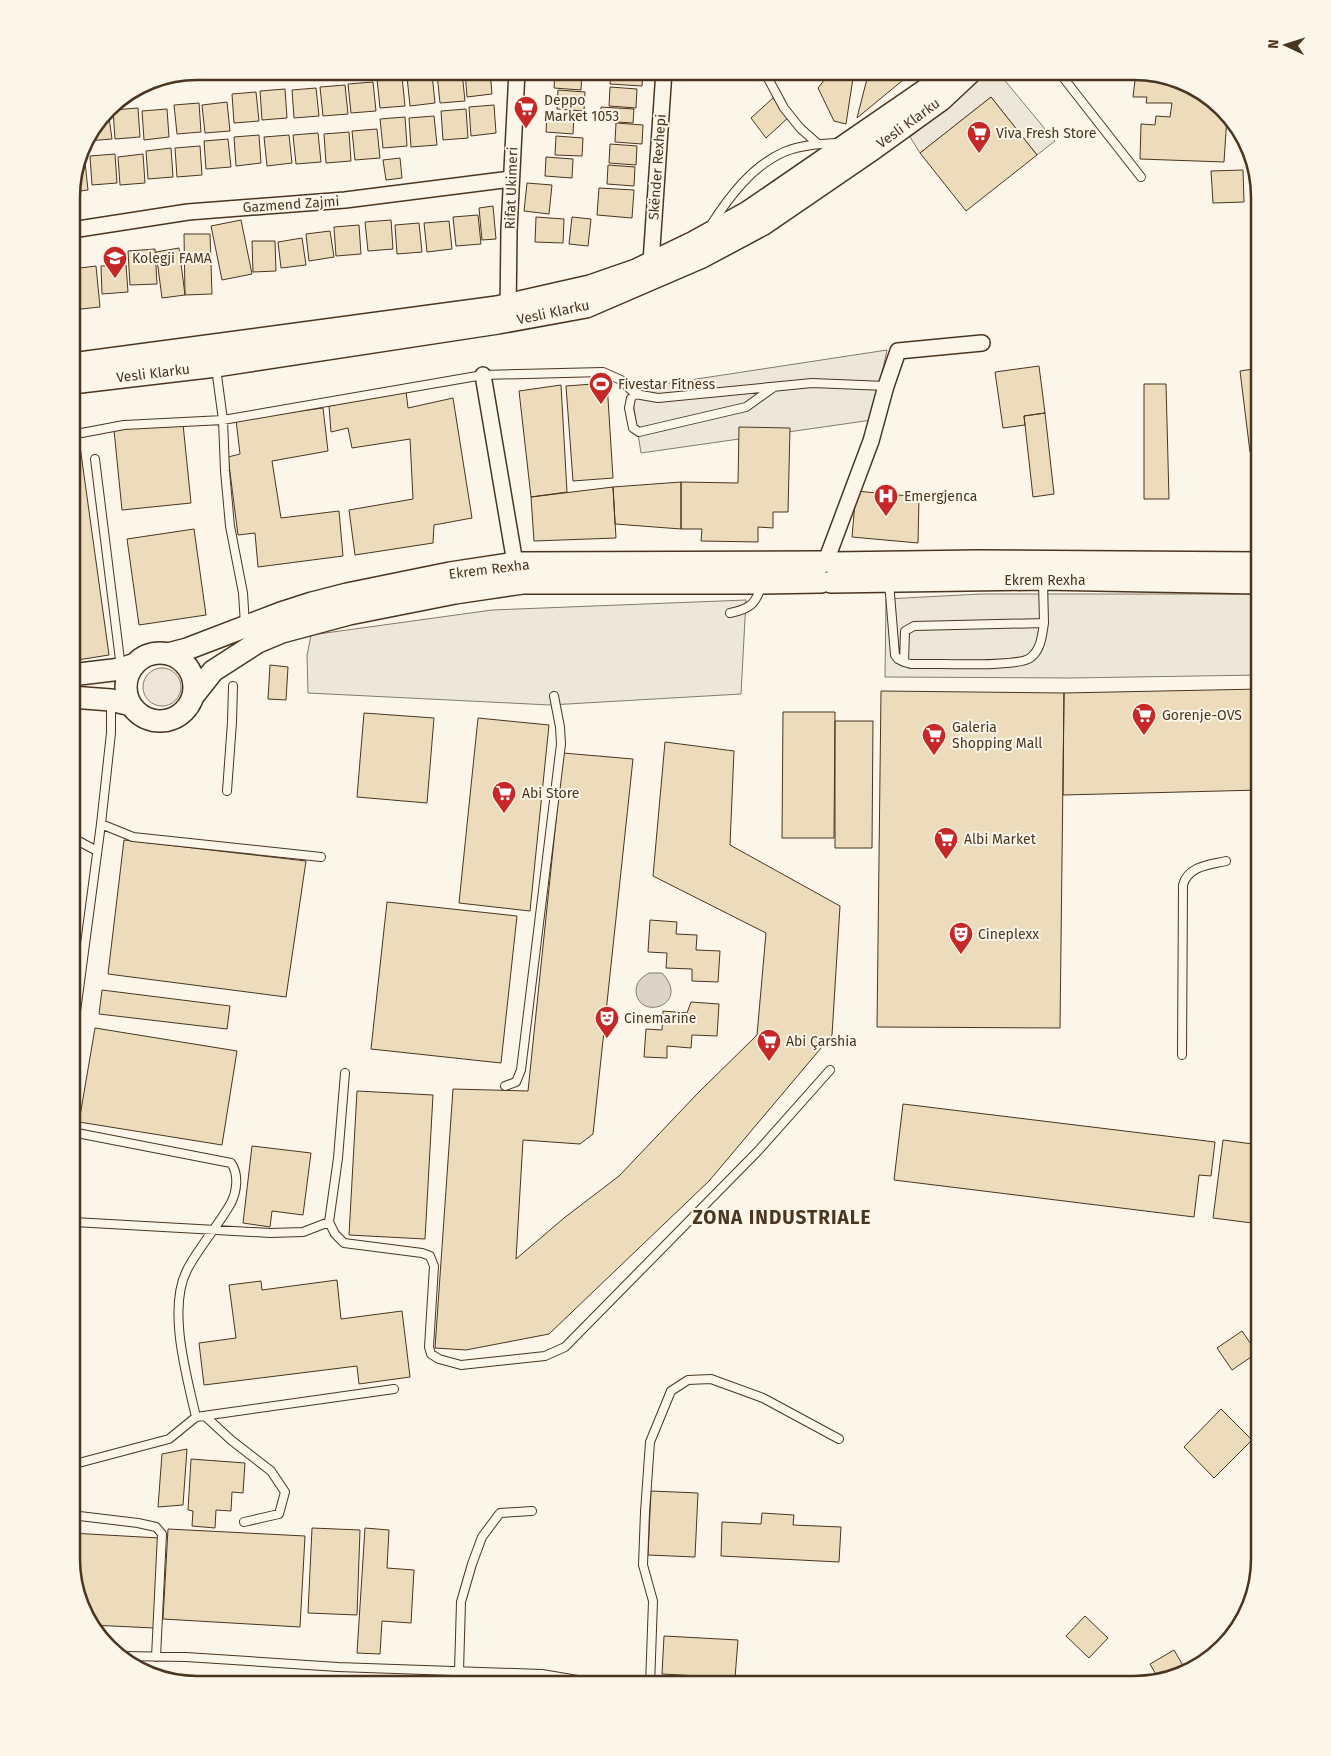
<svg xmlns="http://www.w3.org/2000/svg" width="1331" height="1756" font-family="'Fira Sans',sans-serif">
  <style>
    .green { fill: #ede6d9; stroke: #887966 }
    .parking { fill: #ede7d9; stroke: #887966 }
    .water { fill: #dcd4c6; stroke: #887966 }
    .building { fill: #ecdcbc; stroke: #4a3520 }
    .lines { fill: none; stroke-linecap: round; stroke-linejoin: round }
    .lane-casing { stroke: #4a3520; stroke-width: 10 }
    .street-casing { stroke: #4a3520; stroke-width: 18 }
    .secondary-casing { stroke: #4a3520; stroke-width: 24 }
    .lane { stroke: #fbf6e9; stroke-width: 8 }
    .street { stroke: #fbf6e9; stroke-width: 15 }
    .secondary { stroke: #fbf6e9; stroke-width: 21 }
    .labels { text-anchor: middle; stroke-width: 4; stroke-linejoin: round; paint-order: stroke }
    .poi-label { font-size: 14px; fill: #4a3520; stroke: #fbf6e9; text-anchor: start }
    .street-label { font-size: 14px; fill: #4a3520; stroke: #fbf6e9 }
    .district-label { font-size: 19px; font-weight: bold; letter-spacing: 1px; fill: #4a3520; stroke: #fbf6e9 }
    .rim { fill: none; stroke: #4a3520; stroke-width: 2.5 }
  </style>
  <rect width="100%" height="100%" fill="#fbf6e9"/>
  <path class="green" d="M143 687a19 19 0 1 1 38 0a19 19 0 1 1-38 0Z"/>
  <path class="parking" d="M 990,71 L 997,71 L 1055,141 L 1037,155 L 991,97 L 920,153 L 910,137 Z
    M 887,350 L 872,420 L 641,453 L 631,389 Z
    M 981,594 L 1260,594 L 1260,675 L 1070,678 L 885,677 L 886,599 Z
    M 746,600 L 741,694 L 550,705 L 308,693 L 307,656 L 311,635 L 492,610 Z"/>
  <path class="water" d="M 649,973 L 662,973 C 692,1005 638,1022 636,991 C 636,982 642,977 649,973 Z"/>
  <path class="building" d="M 465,71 L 490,71 L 492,94 L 467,97 Z
    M 555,71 L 582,71 L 581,90 L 554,88 Z
    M 611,71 L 643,72 L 642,86 L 610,84 Z
    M 788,71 L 820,71 L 819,79 Z
    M 869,71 L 914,71 L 857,118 Z
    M 462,72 L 465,101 L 440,103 L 437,74 Z
    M 1136,72 L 1142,72 L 1197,88 L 1227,116 L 1224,162 L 1140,159 L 1141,124 L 1155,125 L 1156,116 L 1170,117 L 1172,103 L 1146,103 L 1147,97 L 1133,97 Z
    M 432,74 L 435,103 L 410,106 L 407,77 Z
    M 402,77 L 405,106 L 380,108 L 377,79 Z
    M 853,78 L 846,124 L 834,121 L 818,88 L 825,79 Z
    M 373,82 L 376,111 L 351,113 L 348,84 Z
    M 345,85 L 348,114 L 323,116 L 320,87 Z
    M 610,87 L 637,89 L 636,108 L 609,106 Z
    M 316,88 L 319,116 L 294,118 L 292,90 Z
    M 285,89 L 287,118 L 262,120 L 260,91 Z
    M 558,90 L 585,92 L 584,111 L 557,109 Z
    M 256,92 L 259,121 L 234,123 L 232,94 Z
    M 991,97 L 1037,155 L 966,211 L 920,153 Z
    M 773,98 L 789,117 L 766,138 L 751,118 Z
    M 227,102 L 230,131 L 205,133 L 202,105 Z
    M 199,103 L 201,132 L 177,134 L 174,105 Z
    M 494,105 L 496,133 L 471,136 L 469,107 Z
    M 601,107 L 634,109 L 633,123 L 601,121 Z
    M 138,108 L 140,137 L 115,139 L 113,110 Z
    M 167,109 L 169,137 L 144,140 L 142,111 Z
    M 466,109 L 468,138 L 443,140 L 441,111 Z
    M 108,110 L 112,139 L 87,141 L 86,138 Z
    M 547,113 L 574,115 L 573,134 L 546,132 Z
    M 434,116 L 437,145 L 411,147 L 409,118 Z
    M 405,117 L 407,146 L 383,148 L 380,119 Z
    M 616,123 L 643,125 L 642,144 L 615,142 Z
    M 377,129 L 380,158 L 355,160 L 352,131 Z
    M 349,132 L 351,161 L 326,163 L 324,134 Z
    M 318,133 L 321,162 L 296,164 L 293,135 Z
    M 259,135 L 261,163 L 236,166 L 234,137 Z
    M 289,135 L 292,163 L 267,166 L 264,137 Z
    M 556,136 L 583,138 L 582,156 L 555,155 Z
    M 228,139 L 231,167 L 206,169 L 204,141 Z
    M 610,144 L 637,146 L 636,165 L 609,163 Z
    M 200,146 L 202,175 L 177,177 L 175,148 Z
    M 171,148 L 173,177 L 148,179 L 146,151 Z
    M 115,154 L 117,183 L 92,185 L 90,156 Z
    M 143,154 L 145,183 L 120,185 L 118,157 Z
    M 546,157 L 573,159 L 572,178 L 545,176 Z
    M 400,158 L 402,178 L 386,180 L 383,160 Z
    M 79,162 L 85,162 L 88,190 L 72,192 Z
    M 608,165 L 635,167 L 634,186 L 607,184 Z
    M 1243,170 L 1244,202 L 1213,203 L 1211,171 Z
    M 527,183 L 552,185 L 549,214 L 524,211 Z
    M 599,188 L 634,190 L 632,218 L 597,215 Z
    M 493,206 L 496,239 L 482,240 L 479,208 Z
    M 478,215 L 481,244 L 456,246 L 453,217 Z
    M 536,217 L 564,219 L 563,243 L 535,242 Z
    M 572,217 L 591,219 L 588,246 L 569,244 Z
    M 241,220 L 252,274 L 222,280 L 211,226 Z
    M 391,220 L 393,249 L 368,251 L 365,222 Z
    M 449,221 L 452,249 L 427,252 L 424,223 Z
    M 419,223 L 422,252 L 397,254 L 395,225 Z
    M 359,225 L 361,254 L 336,256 L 334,227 Z
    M 330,231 L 334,257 L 309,261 L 306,234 Z
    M 184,234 L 210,234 L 212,294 L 185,295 Z
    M 302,238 L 306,265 L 281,268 L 278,242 Z
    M 252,241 L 275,241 L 276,271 L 253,272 Z
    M 179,248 L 185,295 L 162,298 L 156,252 Z
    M 155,249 L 157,284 L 130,285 L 128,251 Z
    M 126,265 L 128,292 L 102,294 L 101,266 Z
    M 96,266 L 100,307 L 72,310 L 72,269 Z
    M 1039,366 L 1045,413 L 1024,416 L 1025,425 L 1003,428 L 995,372 Z
    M 1260,368 L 1260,450 L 1250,452 L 1240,371 Z
    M 607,383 L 613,478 L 573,481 L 566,386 Z
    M 1144,384 L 1166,384 L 1169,499 L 1144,499 Z
    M 561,385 L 567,492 L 531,497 L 519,391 Z
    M 406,391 L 408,408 L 453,398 L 472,518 L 434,525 L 433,543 L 355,555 L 349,510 L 413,499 L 410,439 L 352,448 L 348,428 L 331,432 L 329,406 Z
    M 323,408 L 328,451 L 272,461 L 281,518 L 339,511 L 343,556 L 258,567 L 255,533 L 238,535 L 228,457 L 240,454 L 236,420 Z
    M 1045,413 L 1054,494 L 1033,497 L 1024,416 Z
    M 183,424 L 191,503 L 122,510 L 114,430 Z
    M 739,427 L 790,428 L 788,512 L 773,512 L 773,528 L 758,527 L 758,542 L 701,541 L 702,529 L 681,529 L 681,482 L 738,483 Z
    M 79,439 L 109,655 L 71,661 L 71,440 Z
    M 681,482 L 681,529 L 615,524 L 613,487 Z
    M 613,487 L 616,538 L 534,541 L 531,497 Z
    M 856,491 L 919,497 L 918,543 L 852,537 Z
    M 194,529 L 206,615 L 139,625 L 127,539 Z
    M 270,665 L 288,667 L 286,700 L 268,699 Z
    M 1260,689 L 1260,790 L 1063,795 L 1064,693 Z
    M 881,691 L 1064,693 L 1060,1028 L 877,1027 Z
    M 783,712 L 835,712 L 834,838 L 782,838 Z
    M 364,713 L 434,718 L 427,803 L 357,797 Z
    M 478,718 L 549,725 L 530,911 L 459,903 Z
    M 835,721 L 873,721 L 872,848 L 835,848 Z
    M 665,742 L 734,751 L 730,845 L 840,906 L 832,1035 L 709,1181 L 549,1334 L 466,1350 L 435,1348 L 453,1089 L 528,1091 L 563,753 L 633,759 L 593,1134 L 580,1144 L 523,1140 L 516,1259 L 564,1218 L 619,1176 L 697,1094 L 757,1035 L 766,933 L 653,876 Z
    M 124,840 L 306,861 L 286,997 L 108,974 Z
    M 387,902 L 517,916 L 501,1063 L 371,1049 Z
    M 650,920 L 677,922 L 676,934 L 697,935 L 696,950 L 720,951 L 718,982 L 692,981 L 692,969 L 666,968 L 667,953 L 648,952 Z
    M 102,990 L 230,1006 L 227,1029 L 99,1014 Z
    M 691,1002 L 719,1004 L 717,1036 L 692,1035 L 691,1048 L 667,1046 L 667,1058 L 644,1057 L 646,1029 L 662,1030 L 663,1011 L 687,1013 Z
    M 95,1028 L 237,1051 L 222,1145 L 79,1122 Z
    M 357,1091 L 433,1095 L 425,1239 L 349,1235 Z
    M 903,1104 L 1215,1142 L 1211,1176 L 1199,1175 L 1194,1217 L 894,1180 Z
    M 1223,1140 L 1260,1145 L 1260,1224 L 1213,1218 Z
    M 252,1146 L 311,1153 L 303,1215 L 272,1211 L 270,1227 L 243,1223 Z
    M 337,1280 L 341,1319 L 402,1311 L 410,1377 L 359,1384 L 357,1366 L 204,1385 L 199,1343 L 236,1338 L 229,1285 L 261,1281 L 262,1290 Z
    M 1242,1331 L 1257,1353 L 1232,1370 L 1217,1348 Z
    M 1221,1409 L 1252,1440 L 1214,1478 L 1184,1447 Z
    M 187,1449 L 183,1505 L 158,1507 L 162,1454 Z
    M 191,1459 L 245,1463 L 243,1493 L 232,1492 L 231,1511 L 216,1510 L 215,1528 L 192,1526 L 193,1511 L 188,1510 Z
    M 651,1491 L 698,1493 L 695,1557 L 648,1555 Z
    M 762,1513 L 794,1515 L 793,1525 L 841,1527 L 839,1562 L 721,1556 L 722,1522 L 761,1524 Z
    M 312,1528 L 360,1530 L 357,1615 L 308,1613 Z
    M 365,1528 L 389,1530 L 387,1568 L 414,1570 L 411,1623 L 382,1621 L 380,1654 L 357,1653 Z
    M 168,1529 L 305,1536 L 300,1627 L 163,1619 Z
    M 71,1533 L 159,1538 L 154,1628 L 91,1625 L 71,1559 Z
    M 1085,1616 L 1108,1638 L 1089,1658 L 1066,1636 Z
    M 664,1636 L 738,1640 L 735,1678 L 662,1674 Z
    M 1174,1650 L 1185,1669 L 1158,1678 L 1150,1664 Z
    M 804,1682 L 843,1684 L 843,1685 L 804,1685 Z"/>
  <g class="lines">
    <defs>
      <path id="lane" d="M 764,71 L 784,108 L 800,128 L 818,144
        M 1058,71 L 1141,177
        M 711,225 C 729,197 752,166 784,152 C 801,145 819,144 837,143
        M 216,368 L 223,420 L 225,471 L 230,526 L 243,593 L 245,625
        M 635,394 L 631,398 L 629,408 L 633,428 L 639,432 L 746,407 L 774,387
        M 71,435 L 124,425 L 223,420 L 483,375 L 603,372 L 621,380 L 635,394 L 658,398 L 812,383 L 886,386
        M 95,459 L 121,668
        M 1043,581 L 1044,623
        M 889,582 L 895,655 L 898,659 L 904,662
        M 730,613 C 750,609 756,604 762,584
        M 1044,623 C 1042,636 1041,650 1030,658 C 1016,668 933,663 911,664 L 904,662 L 905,631 L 914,626 Z
        M 227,791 L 232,722 L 233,686
        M 101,824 L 133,837 L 321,857
        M 71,837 L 97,851
        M 71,1049 L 101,824 L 111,733 L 111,701
        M 1182,1055 L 1183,885 C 1188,866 1209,865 1226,861
        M 505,1086 L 516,1082 L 521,1070 L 561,744 L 560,727 L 554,696
        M 71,1128 L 77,1133 L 231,1163 C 239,1174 237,1191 231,1203 C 218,1226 199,1247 187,1270 C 167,1309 187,1377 196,1417
        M 74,1222 L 270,1233 L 303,1232 L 329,1222 L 338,1158 L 345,1073
        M 329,1222 L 335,1234 L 344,1243 L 422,1253 L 430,1256 L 434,1266 L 429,1347 L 431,1354 L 439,1359 L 461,1365 L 545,1356 L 565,1347 L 758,1151 L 830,1070
        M 205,1416 L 231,1440 L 271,1471 L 285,1492 L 279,1514 L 244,1522
        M 71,1465 L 169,1439 L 196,1417 L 394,1389
        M 71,1515 L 138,1523 L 156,1527 L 162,1534 L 156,1657
        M 122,1656 L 186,1657 L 338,1667 L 542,1674 L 607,1685
        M 459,1671 L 461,1602 L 472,1564 L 482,1537 L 500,1513 L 532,1511
        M 650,1685 L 653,1601 L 643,1565 L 645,1512 L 650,1442 L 671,1391 L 688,1380 L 711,1379 L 763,1398 L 839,1439"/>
      <path id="street" d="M 72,230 L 188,212 L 345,200 L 511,179
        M 651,262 L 664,71
        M 508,315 L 509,230 L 517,71
        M 483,375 L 515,563
        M 826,561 L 871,441 L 886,386 L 898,351 L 982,343"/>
      <path id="secondary" d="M 72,364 L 497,307 L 590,286 L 636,270 L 694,242 L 748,212 L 927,89 L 944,71
        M 72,383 L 216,366 L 498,323 L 586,307 L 702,257 L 762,225 L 873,149 L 941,100 L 972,71
        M 833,563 L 978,561 L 1260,563
        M 831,582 L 1043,579 L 1260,583
        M126 687a34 34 0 1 1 68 0a34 34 0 1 1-68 0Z
        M 168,654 L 187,649 L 281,613 L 312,603 L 347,594 L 450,573 L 515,563 L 822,562
        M 71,675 L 121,669 L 135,664
        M 194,695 L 213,671 L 258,642 L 282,632 L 349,614 L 455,593 L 523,583 L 762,583 L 821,582
        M 71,697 L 111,700 L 131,705"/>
    </defs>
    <use href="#lane" class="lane-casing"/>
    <use href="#street" class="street-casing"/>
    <use href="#secondary" class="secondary-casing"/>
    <use href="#lane" class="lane"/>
    <use href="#street" class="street"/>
    <use href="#secondary" class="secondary"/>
  </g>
  <defs>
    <symbol id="supermarket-pin" viewBox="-11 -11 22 30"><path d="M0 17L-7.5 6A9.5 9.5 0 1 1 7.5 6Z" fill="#c62828" stroke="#fbf6e9"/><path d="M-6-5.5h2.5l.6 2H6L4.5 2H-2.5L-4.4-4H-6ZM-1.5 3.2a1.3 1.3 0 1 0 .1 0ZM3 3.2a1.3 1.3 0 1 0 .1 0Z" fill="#fff"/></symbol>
    <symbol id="university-pin" viewBox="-11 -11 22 30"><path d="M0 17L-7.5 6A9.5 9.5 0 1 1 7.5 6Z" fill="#c62828" stroke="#fbf6e9"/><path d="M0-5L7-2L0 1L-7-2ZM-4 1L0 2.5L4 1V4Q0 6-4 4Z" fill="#fff"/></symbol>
    <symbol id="stadium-pin" viewBox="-11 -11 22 30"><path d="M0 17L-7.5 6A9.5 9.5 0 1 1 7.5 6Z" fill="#c62828" stroke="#fbf6e9"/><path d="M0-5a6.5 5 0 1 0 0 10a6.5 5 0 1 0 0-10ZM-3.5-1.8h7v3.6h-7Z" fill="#fff"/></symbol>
    <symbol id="hospital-pin" viewBox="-11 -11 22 30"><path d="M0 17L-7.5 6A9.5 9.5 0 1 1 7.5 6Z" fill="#c62828" stroke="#fbf6e9"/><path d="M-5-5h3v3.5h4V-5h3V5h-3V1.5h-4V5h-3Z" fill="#fff"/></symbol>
    <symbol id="theatre-pin" viewBox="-11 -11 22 30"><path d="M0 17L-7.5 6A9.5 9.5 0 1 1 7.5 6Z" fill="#c62828" stroke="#fbf6e9"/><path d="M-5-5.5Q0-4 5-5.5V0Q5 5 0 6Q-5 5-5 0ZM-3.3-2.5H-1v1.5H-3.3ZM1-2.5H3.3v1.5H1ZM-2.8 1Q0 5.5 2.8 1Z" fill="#fff"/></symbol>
  </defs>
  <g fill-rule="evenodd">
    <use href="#supermarket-pin" x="512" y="94" width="28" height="38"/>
    <use href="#supermarket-pin" x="965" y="119" width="28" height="38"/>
    <use href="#university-pin" x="101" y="244" width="28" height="38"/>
    <use href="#stadium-pin" x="587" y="370" width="28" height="38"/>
    <use href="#hospital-pin" x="872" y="482" width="28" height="38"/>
    <use href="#supermarket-pin" x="1130" y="701" width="28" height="38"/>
    <use href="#supermarket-pin" x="920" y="721" width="28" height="38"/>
    <use href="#supermarket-pin" x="490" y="779" width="28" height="38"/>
    <use href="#supermarket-pin" x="932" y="825" width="28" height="38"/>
    <use href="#theatre-pin" x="947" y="920" width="28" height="38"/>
    <use href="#theatre-pin" x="593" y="1004" width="28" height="38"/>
    <use href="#supermarket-pin" x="755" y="1027" width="28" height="38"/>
  </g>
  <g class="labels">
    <g class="poi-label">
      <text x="544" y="105">Deppo<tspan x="544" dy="16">Market 1053</tspan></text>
      <text x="996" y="138">Viva Fresh Store</text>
      <text x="132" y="263">Kolegji FAMA</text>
      <text x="618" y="389">Fivestar Fitness</text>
      <text x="904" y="501">Emergjenca</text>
      <text x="1162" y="720">Gorenje-OVS</text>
      <text x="952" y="732">Galeria<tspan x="952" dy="16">Shopping Mall</tspan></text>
      <text x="522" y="798">Abi Store</text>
      <text x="964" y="844">Albi Market</text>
      <text x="978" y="939">Cineplexx</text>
      <text x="624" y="1023">Cinemarine</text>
      <text x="786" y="1046">Abi Çarshia</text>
    </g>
    <g class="street-label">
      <text transform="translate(908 123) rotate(-36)" y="5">Vesli Klarku</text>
      <text transform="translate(657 167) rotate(-86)" y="5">Skënder Rexhepi</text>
      <text transform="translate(511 188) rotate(-88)" y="5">Rifat Ukimeri</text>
      <text transform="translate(291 204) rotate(-4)" y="5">Gazmend Zajmi</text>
      <text transform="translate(553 312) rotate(-12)" y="5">Vesli Klarku</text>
      <text transform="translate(153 373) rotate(-7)" y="5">Vesli Klarku</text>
      <text transform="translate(489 569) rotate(-7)" y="5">Ekrem Rexha</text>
      <text x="1045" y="585">Ekrem Rexha</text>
    </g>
    <g class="district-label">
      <text x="782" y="1224">ZONA INDUSTRIALE</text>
    </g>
  </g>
  <path d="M0 0H1331V1756H0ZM197 80H1134A117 117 0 0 1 1251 197V1559A117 117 0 0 1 1134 1676H197A117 117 0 0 1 80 1559V197A117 117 0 0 1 197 80Z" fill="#fbf6e9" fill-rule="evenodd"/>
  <path class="rim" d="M197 80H1134A117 117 0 0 1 1251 197V1559A117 117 0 0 1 1134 1676H197A117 117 0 0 1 80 1559V197A117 117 0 0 1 197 80Z"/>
  <g transform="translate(1286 45) rotate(274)" stroke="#fbf6e9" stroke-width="4" paint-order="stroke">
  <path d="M0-4L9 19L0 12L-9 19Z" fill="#4a3520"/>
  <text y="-8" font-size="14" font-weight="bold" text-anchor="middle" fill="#4a3520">N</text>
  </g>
</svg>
